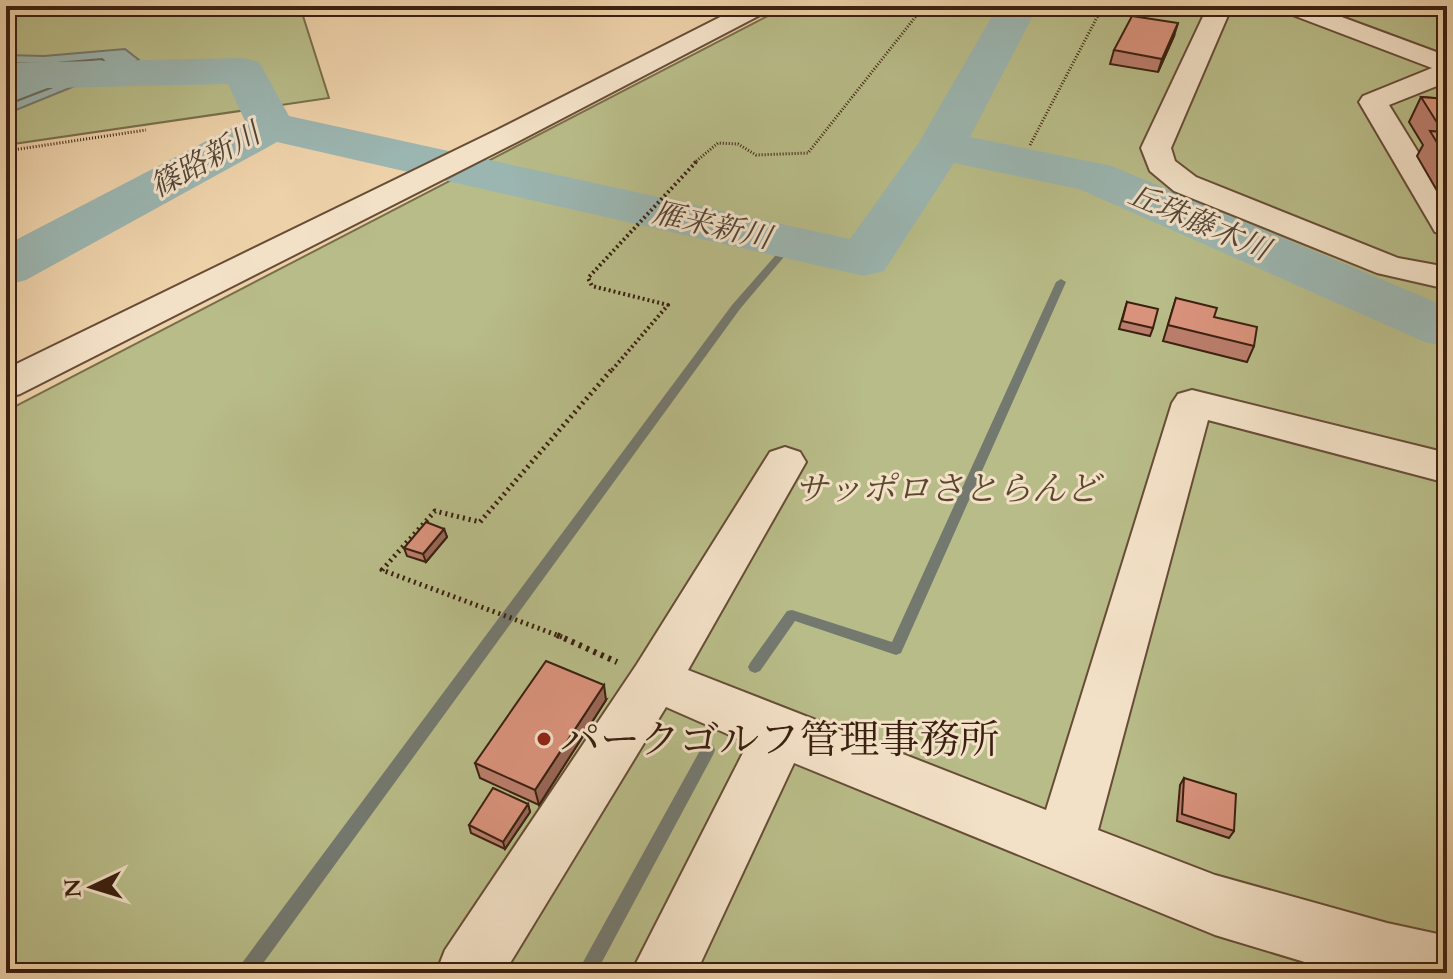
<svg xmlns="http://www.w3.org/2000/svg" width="1453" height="979" font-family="Cardo,'Noto Serif JP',serif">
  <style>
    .green { fill: #b8bc88; stroke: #796e4c; stroke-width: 2 }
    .water { fill: #9bb5b0; stroke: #747970; stroke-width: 2 }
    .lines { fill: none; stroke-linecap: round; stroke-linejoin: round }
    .shore { stroke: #6a6a60; stroke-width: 2 }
    .stream { fill: #747970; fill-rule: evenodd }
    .river { fill: #9bb5b0; fill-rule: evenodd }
    .minor-casing { stroke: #674c36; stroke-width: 4 }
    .path-far3 { stroke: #3a2010; stroke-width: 3; stroke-dasharray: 1 2; stroke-linecap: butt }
    .path-far2 { stroke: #3a2010; stroke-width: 4; stroke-dasharray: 2 3; stroke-linecap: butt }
    .path-far1 { stroke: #3a2010; stroke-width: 5; stroke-dasharray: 2 4; stroke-linecap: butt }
    .path { stroke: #3a2010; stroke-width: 6; stroke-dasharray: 3 5; stroke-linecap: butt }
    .minor { fill: #f3e1c7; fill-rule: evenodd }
    .wall { fill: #bb7e6c; stroke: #3a2010; stroke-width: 2 }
    .shaded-wall { fill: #996758; stroke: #3a2010; stroke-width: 2 }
    .building { fill: #da937d; stroke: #3a2010; stroke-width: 2 }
    .poi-dot { fill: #8f2418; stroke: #f3e1c7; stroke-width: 3 }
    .labels { text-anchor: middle; stroke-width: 6; stroke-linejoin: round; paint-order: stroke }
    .far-water-label { font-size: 30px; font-style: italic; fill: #524538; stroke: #f3e1c7 }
    .park-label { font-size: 34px; font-style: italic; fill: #5a472e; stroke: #f3e1c7 }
    .near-poi-label { font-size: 40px; fill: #3a2010; stroke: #f3e1c7; text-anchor: start }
  </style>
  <rect width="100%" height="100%" fill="#edd1a9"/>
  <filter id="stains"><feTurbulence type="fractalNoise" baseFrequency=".0025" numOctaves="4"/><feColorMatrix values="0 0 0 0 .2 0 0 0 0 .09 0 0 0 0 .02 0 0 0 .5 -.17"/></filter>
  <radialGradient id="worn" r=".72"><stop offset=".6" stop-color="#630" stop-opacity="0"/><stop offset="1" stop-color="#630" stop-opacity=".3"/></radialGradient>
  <path class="green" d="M 787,6 L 1447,6 L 1447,973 L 6,973 L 6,411 Z
    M 6,12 L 303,16 L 329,98 L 6,145 Z"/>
  <path class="water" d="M 125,49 L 139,60 L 6,114 L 6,55 L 44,56 Z"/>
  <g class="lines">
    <path class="shore" d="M 6,63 L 45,64 L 102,59 L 106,63 L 79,77 L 6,105"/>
    <path class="stream" d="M 791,240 L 794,241 L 794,245 L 740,309 L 256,973 L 236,973 L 239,967 L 732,305 L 788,241 Z
      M 1061,279 L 1066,282 L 901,653 L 896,655 L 795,621 L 760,671 L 755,673 L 750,671 L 748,667 L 750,663 L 787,611 L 792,610 L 892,642 L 1056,282 Z
      M 708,743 L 713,745 L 715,750 L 713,755 L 596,973 L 577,973 L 703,745 Z"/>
    <path class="river" d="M 998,6 L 1038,6 L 970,137 L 1112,166 L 1447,307 L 1447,347 L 1425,342 L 1079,189 L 954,163 L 884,271 L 864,276 L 277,142 L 26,280 L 6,285 L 6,245 L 245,121 L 228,84 L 6,89 L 6,63 L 244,58 L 259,62 L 289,116 L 850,239 L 918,144 Z"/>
    <defs>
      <path id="minor" d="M 742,6 L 772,6 L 768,11 L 517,142 L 20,394 L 6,398 L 6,369 L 497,130 Z
        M 1208,6 L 1232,6 L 1171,148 L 1175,161 L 1196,177 L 1398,258 L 1447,267 L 1447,289 L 1377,273 L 1174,191 L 1150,171 L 1141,148 Z
        M 1278,6 L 1312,6 L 1447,56 L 1447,82 L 1389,105 L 1447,199 L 1447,235 L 1435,232 L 1431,225 L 1359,102 L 1363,96 L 1432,68 L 1282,11 Z
        M 1192,390 L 1447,453 L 1447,483 L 1208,420 L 1098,830 L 1215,875 L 1387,923 L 1447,936 L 1447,973 L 1341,973 L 1215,935 L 794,763 L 696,973 L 631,973 L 748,743 L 666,707 L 504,973 L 436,973 L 445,950 L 637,664 L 770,452 L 785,447 L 800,452 L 806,462 L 688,670 L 1046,810 L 1172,403 L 1178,394 Z"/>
    </defs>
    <use href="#minor" class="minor-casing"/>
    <path class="path-far3" d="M 1030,145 L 1103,6
      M 6,151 L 146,130
      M 694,163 L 718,143 L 738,144 L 756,155 L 808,153 L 924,6"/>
    <path class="path-far2" d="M 612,370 L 668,305 L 592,286 L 588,278 L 697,161"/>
    <path class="path-far1" d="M 562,637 L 382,570 L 435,511 L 480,522 L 613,368"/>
    <path class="path" d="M 557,635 L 617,662"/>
    <use href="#minor" class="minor"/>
  </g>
  <path class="wall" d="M 1174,36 L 1158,72 L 1110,64 L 1114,50 Z
    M 1421,97 L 1447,99 L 1447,208 L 1417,156 L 1423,145 L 1409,122 Z
    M 1176,298 L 1214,317 L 1254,346 L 1247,362 L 1163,341 Z
    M 1127,302 L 1153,328 L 1150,336 L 1119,329 Z
    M 444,529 L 447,537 L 426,562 L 407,556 L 404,548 Z
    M 606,700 L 539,805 L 480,778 L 475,763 Z
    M 1184,778 L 1234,831 L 1229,838 L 1177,821 L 1180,785 Z
    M 528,804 L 530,812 L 505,849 L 471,833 L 469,825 Z"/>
  <path class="shaded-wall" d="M 1178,23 L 1174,36 L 1158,72 L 1162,59 Z
    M 444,529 L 447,537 L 426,562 L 423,554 Z
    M 604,685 L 606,700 L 539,805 L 535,790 Z
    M 528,804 L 530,812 L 505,849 L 503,842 Z"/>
  <path class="building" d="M 1132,16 L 1178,23 L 1162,59 L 1114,50 Z
    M 1421,97 L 1447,99 L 1447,159 L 1430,131 L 1443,132 Z
    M 1176,298 L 1217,308 L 1214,317 L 1257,327 L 1254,346 L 1168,325 Z
    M 1127,302 L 1158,309 L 1153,328 L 1122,321 Z
    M 426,522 L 444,529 L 423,554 L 404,548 Z
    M 546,661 L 604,685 L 535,790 L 475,763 Z
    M 1184,778 L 1236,794 L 1234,831 L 1182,814 Z
    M 493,788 L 528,804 L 503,842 L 469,825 Z"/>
  <circle class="poi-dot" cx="544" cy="739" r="8"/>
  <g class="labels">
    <g class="far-water-label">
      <text transform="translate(205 160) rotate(-29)" y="10">篠路新川</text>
      <text transform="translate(1199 222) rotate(23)" y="10">丘珠藤木川</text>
      <text transform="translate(712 225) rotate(13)" y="10">雁来新川</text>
    </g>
    <g class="park-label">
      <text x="947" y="500">サッポロさとらんど</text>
    </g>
    <g class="near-poi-label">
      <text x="560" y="753">パークゴルフ管理事務所</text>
    </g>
  </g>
  <rect width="1453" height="979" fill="none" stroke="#edd1a9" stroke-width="32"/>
  <rect x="8" y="8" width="1437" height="963" fill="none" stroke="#3a2010" stroke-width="4"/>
  <rect x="16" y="16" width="1421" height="947" fill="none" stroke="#3a2010" stroke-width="2"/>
  <g transform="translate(92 887) rotate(266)" stroke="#f3e1c7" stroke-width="6" paint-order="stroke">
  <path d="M0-6L14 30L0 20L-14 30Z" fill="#3a2010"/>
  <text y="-12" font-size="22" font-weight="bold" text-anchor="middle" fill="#3a2010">N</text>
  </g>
  <rect width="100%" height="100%" filter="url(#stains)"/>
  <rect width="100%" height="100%" fill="url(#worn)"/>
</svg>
